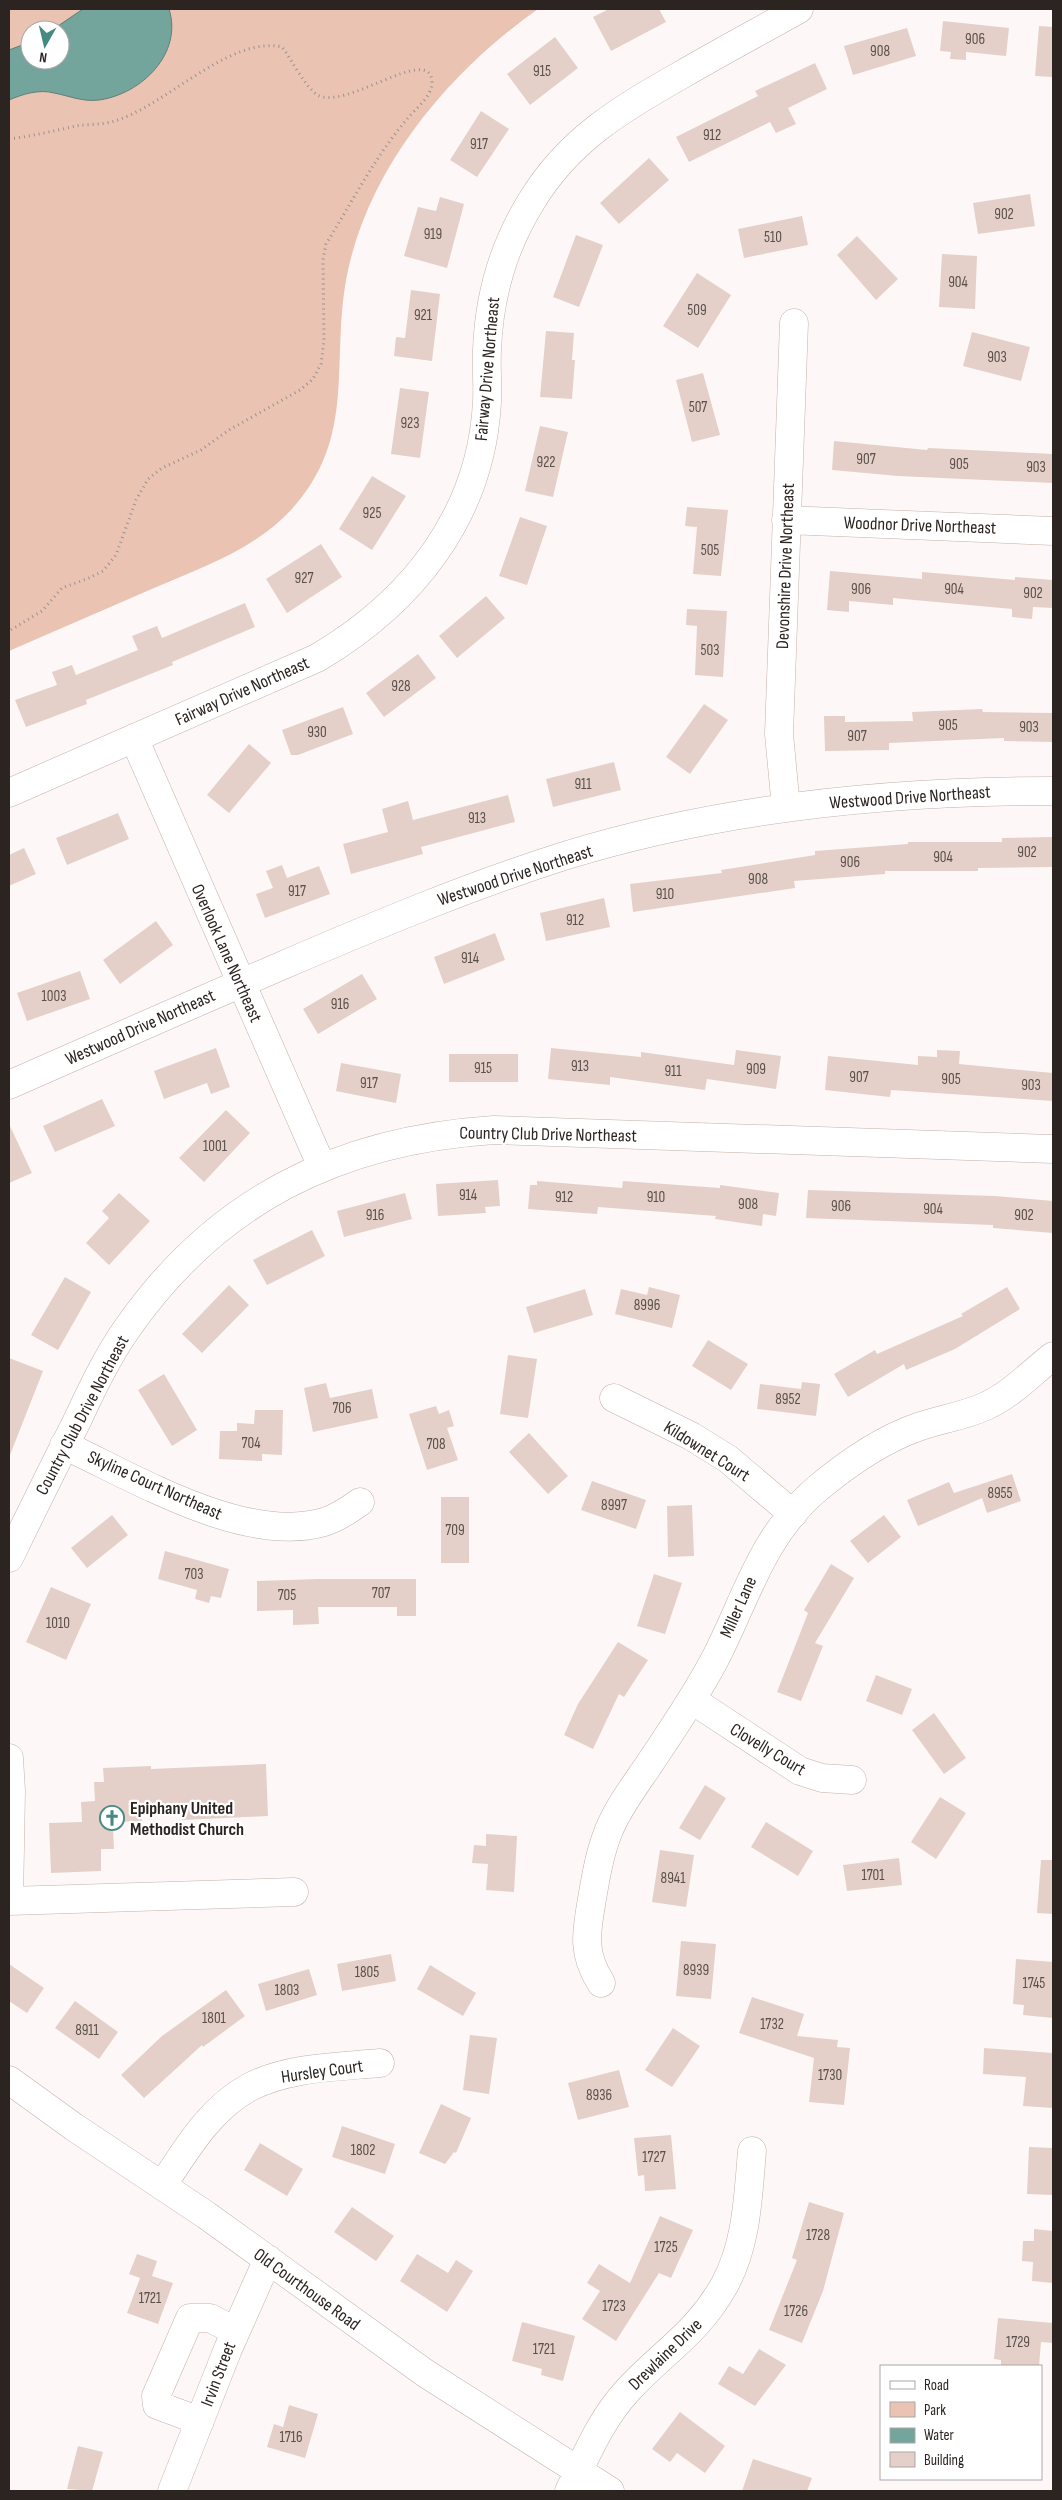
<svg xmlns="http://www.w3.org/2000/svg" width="1062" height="2500" font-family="'Sofia Sans Condensed',sans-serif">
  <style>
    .green { fill: #eac3b3; fill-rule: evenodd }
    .water { fill: #74a59c; stroke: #5e7e77 }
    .building { fill: #e4d0c8 }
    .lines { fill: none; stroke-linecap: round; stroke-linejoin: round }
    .minor-casing { stroke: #c4b0a8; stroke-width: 29 }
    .path { stroke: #999290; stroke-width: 3; stroke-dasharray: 1 4; stroke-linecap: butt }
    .minor { stroke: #fff; stroke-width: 28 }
    .labels { text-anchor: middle; stroke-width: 4.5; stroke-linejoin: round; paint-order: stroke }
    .number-label { font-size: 15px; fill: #5a4f4b }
    .street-label { font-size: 18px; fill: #2c2421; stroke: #fff }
    .poi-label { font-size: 18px; font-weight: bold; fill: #2c2421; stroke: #fff; text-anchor: start }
  </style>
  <rect width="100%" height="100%" fill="#fdf8f7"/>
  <path class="green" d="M 9,9 L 538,9 C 450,71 369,166 347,275 C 330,362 358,437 291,510 C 255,549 201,568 154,588 C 106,609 57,630 9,651 ZM 30,30 L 60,30 L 60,60 L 30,60 Z"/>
  <path class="water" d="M 83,9 L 169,9 C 183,53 142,94 99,100 C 82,102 70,96 54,93 C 39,89 23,94 9,100 L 9,50 L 30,42 L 30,60 L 60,60 L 60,30 L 52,30 Z"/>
  <path class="building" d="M 609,9 L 659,9 L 666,22 L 611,51 L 593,17 Z
    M 943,21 L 1009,28 L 1006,56 L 966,52 L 966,60 L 950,59 L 951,52 L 940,51 Z
    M 1039,26 L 1053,27 L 1053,77 L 1035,76 Z
    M 907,28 L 916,56 L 853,75 L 844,46 Z
    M 555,37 L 578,68 L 530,105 L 507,74 Z
    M 815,63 L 827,89 L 788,108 L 796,124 L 776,133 L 770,122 L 689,162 L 676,137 L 758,96 L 755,91 Z
    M 481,111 L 509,129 L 477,177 L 450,160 Z
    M 649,158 L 669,180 L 619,224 L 600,203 Z
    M 1030,194 L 1035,226 L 978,234 L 973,203 Z
    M 440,197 L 464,204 L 447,268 L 404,256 L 418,207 L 436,211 Z
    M 802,216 L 808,245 L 744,258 L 738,229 Z
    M 576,235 L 603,245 L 579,307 L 553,297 Z
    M 857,236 L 898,279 L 876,300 L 837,255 Z
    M 942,254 L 977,256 L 975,309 L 939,307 Z
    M 697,273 L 731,295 L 698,348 L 663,326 Z
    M 411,290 L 440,294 L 432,361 L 394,356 L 396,337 L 405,338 Z
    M 546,331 L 574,333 L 572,360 L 575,360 L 572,399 L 540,397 Z
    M 972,332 L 1030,347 L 1021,381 L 963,366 Z
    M 703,373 L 720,435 L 692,442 L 676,380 Z
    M 400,388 L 429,392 L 420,458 L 391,454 Z
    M 540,426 L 568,432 L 553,497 L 525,491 Z
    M 834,441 L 927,450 L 928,448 L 1053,454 L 1053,483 L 898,476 L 832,470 Z
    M 372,476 L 406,496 L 372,550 L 339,529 Z
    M 687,507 L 728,510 L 721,576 L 693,574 L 697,527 L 685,526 Z
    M 520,517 L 547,526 L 527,585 L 499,576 Z
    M 321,544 L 342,577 L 287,613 L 266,579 Z
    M 830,571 L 922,579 L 922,572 L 1015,580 L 1015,577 L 1053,580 L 1053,608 L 1033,607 L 1032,619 L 1012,617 L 1012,609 L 893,598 L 893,605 L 849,601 L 849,612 L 827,610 Z
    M 486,596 L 505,618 L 457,658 L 439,636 Z
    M 245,603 L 255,627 L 172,662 L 173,665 L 86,700 L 87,704 L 26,727 L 15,700 L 57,685 L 52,672 L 72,665 L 76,675 L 138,650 L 132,636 L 157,626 L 162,638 Z
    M 687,609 L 727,611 L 723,677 L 695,675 L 697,626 L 686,625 Z
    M 418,654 L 436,678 L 384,717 L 366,693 Z
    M 704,704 L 728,720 L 690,774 L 666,757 Z
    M 343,707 L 353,734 L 298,755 L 291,755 L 282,730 Z
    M 982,709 L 983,712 L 1053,713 L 1053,742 L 1004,741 L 1004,738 L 889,743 L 889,750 L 825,751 L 824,716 L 845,716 L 845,722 L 913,721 L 912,712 Z
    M 249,744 L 271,763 L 229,813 L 207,795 Z
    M 614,762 L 621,790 L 553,807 L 546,779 Z
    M 508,795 L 515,822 L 421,847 L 423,854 L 351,874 L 343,844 L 388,832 L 382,809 L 408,801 L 413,820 Z
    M 118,813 L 129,839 L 67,865 L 56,838 Z
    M 1053,837 L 1053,867 L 978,868 L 978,871 L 885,871 L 885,874 L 794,881 L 795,888 L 633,912 L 630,884 L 722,873 L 721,870 L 815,855 L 815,851 L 908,844 L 908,842 L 1002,842 L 1002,838 Z
    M 24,848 L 36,874 L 9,886 L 9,855 Z
    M 282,865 L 287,878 L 319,866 L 330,894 L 265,918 L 256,894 L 273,888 L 266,871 Z
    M 604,898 L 610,927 L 546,941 L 540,913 Z
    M 156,921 L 173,945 L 120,984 L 103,960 Z
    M 495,933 L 505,960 L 444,984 L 434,957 Z
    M 80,971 L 90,999 L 27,1021 L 17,993 Z
    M 362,974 L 377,999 L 318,1034 L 303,1009 Z
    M 216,1048 L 230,1087 L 211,1094 L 207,1083 L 164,1099 L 154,1071 Z
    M 551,1048 L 641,1057 L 641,1052 L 734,1065 L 736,1050 L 781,1056 L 776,1089 L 707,1079 L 705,1090 L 610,1077 L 610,1085 L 548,1079 Z
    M 937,1050 L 960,1051 L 959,1064 L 1053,1073 L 1053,1101 L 891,1090 L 890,1097 L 825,1090 L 828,1056 L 918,1065 L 918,1056 L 937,1057 Z
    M 449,1054 L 518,1054 L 518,1082 L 449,1082 Z
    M 341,1063 L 401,1074 L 396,1103 L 336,1091 Z
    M 102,1099 L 115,1126 L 55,1152 L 43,1126 Z
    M 226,1110 L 250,1133 L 204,1182 L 179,1158 Z
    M 9,1124 L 32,1173 L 9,1183 Z
    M 498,1180 L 500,1206 L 485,1207 L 486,1213 L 438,1216 L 436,1184 Z
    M 537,1181 L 622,1188 L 623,1181 L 720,1188 L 720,1185 L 779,1193 L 776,1216 L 763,1214 L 762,1226 L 715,1219 L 716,1216 L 598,1207 L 597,1214 L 528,1209 L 530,1185 L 537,1185 Z
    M 808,1190 L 995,1196 L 1053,1201 L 1053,1233 L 993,1228 L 993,1225 L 806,1218 Z
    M 119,1193 L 150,1221 L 109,1265 L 86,1243 L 109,1218 L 102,1211 Z
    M 405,1193 L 412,1219 L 344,1237 L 337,1211 Z
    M 312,1230 L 325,1256 L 267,1285 L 253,1260 Z
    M 65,1277 L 91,1292 L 58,1350 L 31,1335 Z
    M 229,1285 L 249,1305 L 202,1353 L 182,1334 Z
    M 649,1287 L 680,1295 L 672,1328 L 615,1314 L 621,1289 L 647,1295 Z
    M 1007,1287 L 1020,1309 L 955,1349 L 906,1370 L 904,1364 L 848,1397 L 834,1374 L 875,1350 L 877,1354 L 963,1316 L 961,1314 Z
    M 585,1289 L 593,1315 L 534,1333 L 526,1307 Z
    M 708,1340 L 748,1364 L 731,1390 L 692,1366 Z
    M 508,1355 L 537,1359 L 528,1418 L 500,1414 Z
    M 9,1358 L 43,1371 L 10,1455 L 9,1455 Z
    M 164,1374 L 197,1430 L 172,1446 L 138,1390 Z
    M 802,1382 L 820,1384 L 816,1416 L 757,1409 L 760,1384 L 801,1389 Z
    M 326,1383 L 330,1398 L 372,1389 L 378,1418 L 313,1432 L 304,1388 Z
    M 436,1406 L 439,1414 L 449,1410 L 454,1426 L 447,1428 L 458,1460 L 427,1470 L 409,1414 Z
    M 255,1410 L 283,1410 L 282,1455 L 262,1454 L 262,1461 L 219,1459 L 220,1431 L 237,1431 L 237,1423 L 254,1424 Z
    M 529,1433 L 568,1476 L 548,1494 L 509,1452 Z
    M 1012,1474 L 1021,1501 L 987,1513 L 982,1498 L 918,1526 L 907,1500 L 949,1482 L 954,1493 Z
    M 592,1481 L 646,1500 L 636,1529 L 581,1510 Z
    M 441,1497 L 469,1497 L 469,1563 L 441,1563 Z
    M 692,1505 L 694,1556 L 668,1557 L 667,1506 Z
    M 112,1515 L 128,1535 L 87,1568 L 71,1548 Z
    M 884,1515 L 901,1537 L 868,1563 L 850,1541 Z
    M 165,1551 L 229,1569 L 221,1598 L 211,1596 L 209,1603 L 195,1599 L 197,1590 L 158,1579 Z
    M 831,1564 L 854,1578 L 815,1643 L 823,1646 L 801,1701 L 777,1692 L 808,1613 L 804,1610 Z
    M 654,1574 L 682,1583 L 665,1634 L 637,1626 Z
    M 318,1579 L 416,1579 L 416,1616 L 397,1616 L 397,1607 L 318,1607 L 319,1624 L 293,1625 L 293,1610 L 257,1611 L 257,1581 Z
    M 51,1587 L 91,1604 L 66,1660 L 26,1642 Z
    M 618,1642 L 648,1660 L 624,1697 L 619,1694 L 593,1749 L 564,1735 L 578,1704 Z
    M 876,1675 L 912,1689 L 902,1715 L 866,1701 Z
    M 934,1713 L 966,1758 L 944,1774 L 912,1730 Z
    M 266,1764 L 268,1816 L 182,1820 L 182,1811 L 141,1813 L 142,1821 L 119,1822 L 119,1829 L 113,1830 L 114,1849 L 101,1849 L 101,1871 L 51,1873 L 49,1823 L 82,1822 L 81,1802 L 95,1801 L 94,1782 L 104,1782 L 103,1768 L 151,1766 L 151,1769 Z
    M 705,1785 L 726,1798 L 700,1840 L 679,1828 Z
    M 940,1797 L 966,1813 L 936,1859 L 911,1842 Z
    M 766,1822 L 813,1851 L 798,1876 L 751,1847 Z
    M 486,1834 L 517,1836 L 514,1892 L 486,1890 L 488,1864 L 472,1863 L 474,1845 L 486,1846 Z
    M 660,1850 L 694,1855 L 686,1907 L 652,1902 Z
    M 899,1858 L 902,1885 L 847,1891 L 843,1865 Z
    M 1041,1860 L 1053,1860 L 1053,1914 L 1037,1913 Z
    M 681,1941 L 716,1944 L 711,1999 L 676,1996 Z
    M 391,1954 L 396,1981 L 342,1991 L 337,1964 Z
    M 1016,1959 L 1053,1962 L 1053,2018 L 1023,2015 L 1024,2005 L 1013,2004 Z
    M 9,1964 L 44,1988 L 27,2013 L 9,2001 Z
    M 430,1965 L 476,1993 L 463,2016 L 417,1989 Z
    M 309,1969 L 317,1995 L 266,2011 L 258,1984 Z
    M 226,1990 L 245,2016 L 203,2047 L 202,2045 L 144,2098 L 121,2075 L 162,2036 Z
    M 752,1997 L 804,2014 L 797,2036 L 838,2040 L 837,2047 L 850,2048 L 844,2105 L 809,2102 L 814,2058 L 739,2033 Z
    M 75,2001 L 118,2032 L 99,2059 L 55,2028 Z
    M 673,2028 L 700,2046 L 672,2087 L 645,2070 Z
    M 470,2035 L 497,2038 L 489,2094 L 463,2090 Z
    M 984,2048 L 1053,2053 L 1053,2108 L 1023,2106 L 1026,2077 L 983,2074 Z
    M 619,2070 L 629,2107 L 578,2120 L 568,2083 Z
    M 441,2104 L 471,2118 L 456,2153 L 454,2152 L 445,2164 L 419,2153 Z
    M 342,2126 L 395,2144 L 385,2174 L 332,2157 Z
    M 671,2135 L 676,2189 L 645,2191 L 644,2175 L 638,2176 L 634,2138 Z
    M 260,2143 L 303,2169 L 287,2196 L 244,2170 Z
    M 1029,2147 L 1053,2148 L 1053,2195 L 1027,2194 Z
    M 809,2202 L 844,2213 L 823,2291 L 802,2343 L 769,2330 L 797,2260 L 792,2258 Z
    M 352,2207 L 394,2236 L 376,2261 L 334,2232 Z
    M 660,2216 L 693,2230 L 671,2278 L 659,2273 L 616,2341 L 582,2319 L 600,2291 L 587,2283 L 599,2264 L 630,2283 Z
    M 1034,2229 L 1053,2231 L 1053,2283 L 1032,2281 L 1033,2262 L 1022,2261 L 1023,2241 L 1034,2241 Z
    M 137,2254 L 157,2261 L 152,2276 L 173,2283 L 158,2324 L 127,2313 L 140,2278 L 129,2274 Z
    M 417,2254 L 448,2273 L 456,2260 L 473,2271 L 447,2312 L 400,2281 Z
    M 998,2318 L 1053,2323 L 1053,2343 L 1041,2342 L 1039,2366 L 1001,2366 L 1001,2360 L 994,2359 Z
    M 522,2322 L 575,2336 L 563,2381 L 541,2375 L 542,2369 L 512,2361 Z
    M 759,2349 L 786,2365 L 755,2406 L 718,2384 L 729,2366 L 743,2374 Z
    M 289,2405 L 318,2414 L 305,2458 L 267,2447 L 274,2424 L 283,2427 Z
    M 680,2412 L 725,2446 L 705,2473 L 677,2453 L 670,2462 L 652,2449 Z
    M 78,2446 L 103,2452 L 92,2491 L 67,2489 Z
    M 753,2459 L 812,2478 L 807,2491 L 742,2491 Z"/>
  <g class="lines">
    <defs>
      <path id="minor" d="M 786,520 L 1053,531
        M 134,738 L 322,1167
        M 9,793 L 317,658 C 412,602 481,516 487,402 C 488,384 486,367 487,350 C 489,297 503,247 531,202 C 568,140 621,109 681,75 C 720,52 760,31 799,9
        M 786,808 L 779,734 L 794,323
        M 9,1085 C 100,1045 190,1005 281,966 C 374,926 467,887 564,856 C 722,807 888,791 1053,791
        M 614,1398 L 691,1436 L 728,1459 L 793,1514
        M 64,1445 C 135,1478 245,1545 324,1522 C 337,1518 349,1510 360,1502
        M 9,1558 C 31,1513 53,1468 76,1423 C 91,1391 106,1359 126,1330 C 216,1200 339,1140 494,1130 L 1053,1149
        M 692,1700 L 800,1771 L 822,1778 L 852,1780
        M 9,1758 L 11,1791 L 9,1901
        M 9,1901 L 294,1892
        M 601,1983 C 582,1953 586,1933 592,1899 C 596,1875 600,1852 609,1830 C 618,1808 633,1788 646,1769 C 670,1733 695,1697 715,1659 C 747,1597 762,1535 818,1488 C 848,1463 881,1440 918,1427 C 940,1419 965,1416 986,1406 C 1012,1394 1031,1373 1053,1356
        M 9,2080 L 74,2127 L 206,2215 L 425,2373 L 610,2491
        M 162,2186 C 186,2150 210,2108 250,2087 C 288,2067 338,2067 380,2063
        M 200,2421 L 157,2405 L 156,2396 L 190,2318 L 210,2318 L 235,2331
        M 172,2491 L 228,2349 L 268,2259
        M 569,2491 C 586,2456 601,2419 628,2390 C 663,2352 698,2333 725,2284 C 747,2243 748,2197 752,2151"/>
    </defs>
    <use href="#minor" class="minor-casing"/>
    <path class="path" d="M 9,139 C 32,136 54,131 76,126 C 87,124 100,125 111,122 C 163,109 229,35 282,47 C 292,60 304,85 316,94 C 343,114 430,42 432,82 C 432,97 416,108 407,119 C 375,157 352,202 326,244 L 323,260 L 324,340 L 321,364 L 313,379 L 300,390 L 229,430 L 201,450 L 162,468 L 148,479 L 136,500 L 116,555 L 103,571 L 89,578 L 62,588 L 42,611 L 9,631"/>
    <use href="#minor" class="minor"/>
  </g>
  <defs>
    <symbol id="church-ring" viewBox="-11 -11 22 22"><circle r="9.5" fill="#fff" stroke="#458a80" stroke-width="1.5"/><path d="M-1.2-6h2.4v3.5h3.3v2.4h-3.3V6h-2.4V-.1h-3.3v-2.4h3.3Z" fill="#458a80"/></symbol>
  </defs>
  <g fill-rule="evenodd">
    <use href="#church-ring" x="98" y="1804" width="28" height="28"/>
  </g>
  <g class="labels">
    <g class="number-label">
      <text x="975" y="44">906</text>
      <text x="880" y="56">908</text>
      <text x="542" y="76">915</text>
      <text x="712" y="140">912</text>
      <text x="479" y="149">917</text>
      <text x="1004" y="219">902</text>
      <text x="433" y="239">919</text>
      <text x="773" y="242">510</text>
      <text x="958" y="287">904</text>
      <text x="697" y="315">509</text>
      <text x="423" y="320">921</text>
      <text x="997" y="362">903</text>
      <text x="698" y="412">507</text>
      <text x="410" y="428">923</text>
      <text x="866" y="464">907</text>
      <text x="546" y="467">922</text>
      <text x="959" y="469">905</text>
      <text x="1036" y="472">903</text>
      <text x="372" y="518">925</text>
      <text x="710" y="555">505</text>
      <text x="304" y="583">927</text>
      <text x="861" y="594">906</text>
      <text x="954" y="594">904</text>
      <text x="1033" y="598">902</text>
      <text x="710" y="655">503</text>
      <text x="401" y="691">928</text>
      <text x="948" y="730">905</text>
      <text x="1029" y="732">903</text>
      <text x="317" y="737">930</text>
      <text x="857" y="741">907</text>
      <text x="583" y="789">911</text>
      <text x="477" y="823">913</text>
      <text x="1027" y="857">902</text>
      <text x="943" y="862">904</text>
      <text x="850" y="867">906</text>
      <text x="758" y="884">908</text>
      <text x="297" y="896">917</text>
      <text x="665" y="899">910</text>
      <text x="575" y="925">912</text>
      <text x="470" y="963">914</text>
      <text x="54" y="1001">1003</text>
      <text x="340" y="1009">916</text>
      <text x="580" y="1071">913</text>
      <text x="483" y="1073">915</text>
      <text x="756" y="1074">909</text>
      <text x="673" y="1076">911</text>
      <text x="859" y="1082">907</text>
      <text x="951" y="1084">905</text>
      <text x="369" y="1088">917</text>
      <text x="1031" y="1090">903</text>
      <text x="215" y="1151">1001</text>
      <text x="468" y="1200">914</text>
      <text x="564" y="1202">912</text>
      <text x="656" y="1202">910</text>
      <text x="748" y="1209">908</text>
      <text x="841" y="1211">906</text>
      <text x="933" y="1214">904</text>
      <text x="375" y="1220">916</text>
      <text x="1024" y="1220">902</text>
      <text x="647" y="1310">8996</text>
      <text x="788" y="1404">8952</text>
      <text x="342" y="1413">706</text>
      <text x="251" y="1448">704</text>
      <text x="436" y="1449">708</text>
      <text x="1000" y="1498">8955</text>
      <text x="614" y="1510">8997</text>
      <text x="455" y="1535">709</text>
      <text x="194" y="1579">703</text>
      <text x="381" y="1598">707</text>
      <text x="287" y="1600">705</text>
      <text x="58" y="1628">1010</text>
      <text x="873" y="1880">1701</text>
      <text x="673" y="1883">8941</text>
      <text x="696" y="1975">8939</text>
      <text x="367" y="1977">1805</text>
      <text x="1034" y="1988">1745</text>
      <text x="287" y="1995">1803</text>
      <text x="214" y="2023">1801</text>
      <text x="772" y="2029">1732</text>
      <text x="87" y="2035">8911</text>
      <text x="830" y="2080">1730</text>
      <text x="599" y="2100">8936</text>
      <text x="363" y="2155">1802</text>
      <text x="654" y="2162">1727</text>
      <text x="818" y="2240">1728</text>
      <text x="666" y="2252">1725</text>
      <text x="150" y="2303">1721</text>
      <text x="614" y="2311">1723</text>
      <text x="796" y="2316">1726</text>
      <text x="1018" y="2347">1729</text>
      <text x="544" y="2354">1721</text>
      <text x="291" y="2442">1716</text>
    </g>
    <g class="street-label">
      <text transform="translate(487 369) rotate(-85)" y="6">Fairway Drive Northeast</text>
      <text transform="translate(920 525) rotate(2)" y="6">Woodnor Drive Northeast</text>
      <text transform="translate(785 566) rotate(-88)" y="6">Devonshire Drive Northeast</text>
      <text transform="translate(242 691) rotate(-24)" y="6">Fairway Drive Northeast</text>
      <text transform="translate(910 797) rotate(-4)" y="6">Westwood Drive Northeast</text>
      <text transform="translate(515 875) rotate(-18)" y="6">Westwood Drive Northeast</text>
      <text transform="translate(227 953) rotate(66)" y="6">Overlook Lane Northeast</text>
      <text transform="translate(140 1027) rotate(-24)" y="6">Westwood Drive Northeast</text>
      <text transform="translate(548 1134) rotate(1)" y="6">Country Club Drive Northeast</text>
      <text transform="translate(82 1415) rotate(-62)" y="6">Country Club Drive Northeast</text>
      <text transform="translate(707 1451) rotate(32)" y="6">Kildownet Court</text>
      <text transform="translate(155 1485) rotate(24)" y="6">Skyline Court Northeast</text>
      <text transform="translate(738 1607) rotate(-66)" y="6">Miller Lane</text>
      <text transform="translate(768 1749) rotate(31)" y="6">Clovelly Court</text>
      <text transform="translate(322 2071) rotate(-8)" y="6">Hursley Court</text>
      <text transform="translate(307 2289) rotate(36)" y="6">Old Courthouse Road</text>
      <text transform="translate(665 2354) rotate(-44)" y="6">Drewlaine Drive</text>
      <text transform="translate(218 2374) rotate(-69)" y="6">Irvin Street</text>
    </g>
    <g class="poi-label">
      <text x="130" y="1814">Epiphany United<tspan x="130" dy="21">Methodist Church</tspan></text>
    </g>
  </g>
  <rect width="1062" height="2500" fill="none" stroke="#2c2421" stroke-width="20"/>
  <rect x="880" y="2365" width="162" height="115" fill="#ffffff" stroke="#aba7a6"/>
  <rect x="890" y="2381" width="25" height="8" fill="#ffffff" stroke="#aba7a6"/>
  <text x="924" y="2390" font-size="15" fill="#2c2421">Road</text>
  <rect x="890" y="2402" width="25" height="15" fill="#eac3b3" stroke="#aba7a6"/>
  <text x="924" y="2415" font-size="15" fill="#2c2421">Park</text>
  <rect x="890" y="2428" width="25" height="15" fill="#74a59c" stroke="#aba7a6"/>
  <text x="924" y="2440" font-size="15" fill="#2c2421">Water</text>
  <rect x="890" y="2452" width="25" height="15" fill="#e4d0c8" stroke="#aba7a6"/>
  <text x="924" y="2465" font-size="15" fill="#2c2421">Building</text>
  <g transform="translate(45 45) rotate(188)"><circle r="24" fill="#ffffff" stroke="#aba7a6"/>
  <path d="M0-4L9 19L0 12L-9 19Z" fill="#458a80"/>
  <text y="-8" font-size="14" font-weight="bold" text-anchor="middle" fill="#2c2421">N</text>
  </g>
</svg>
